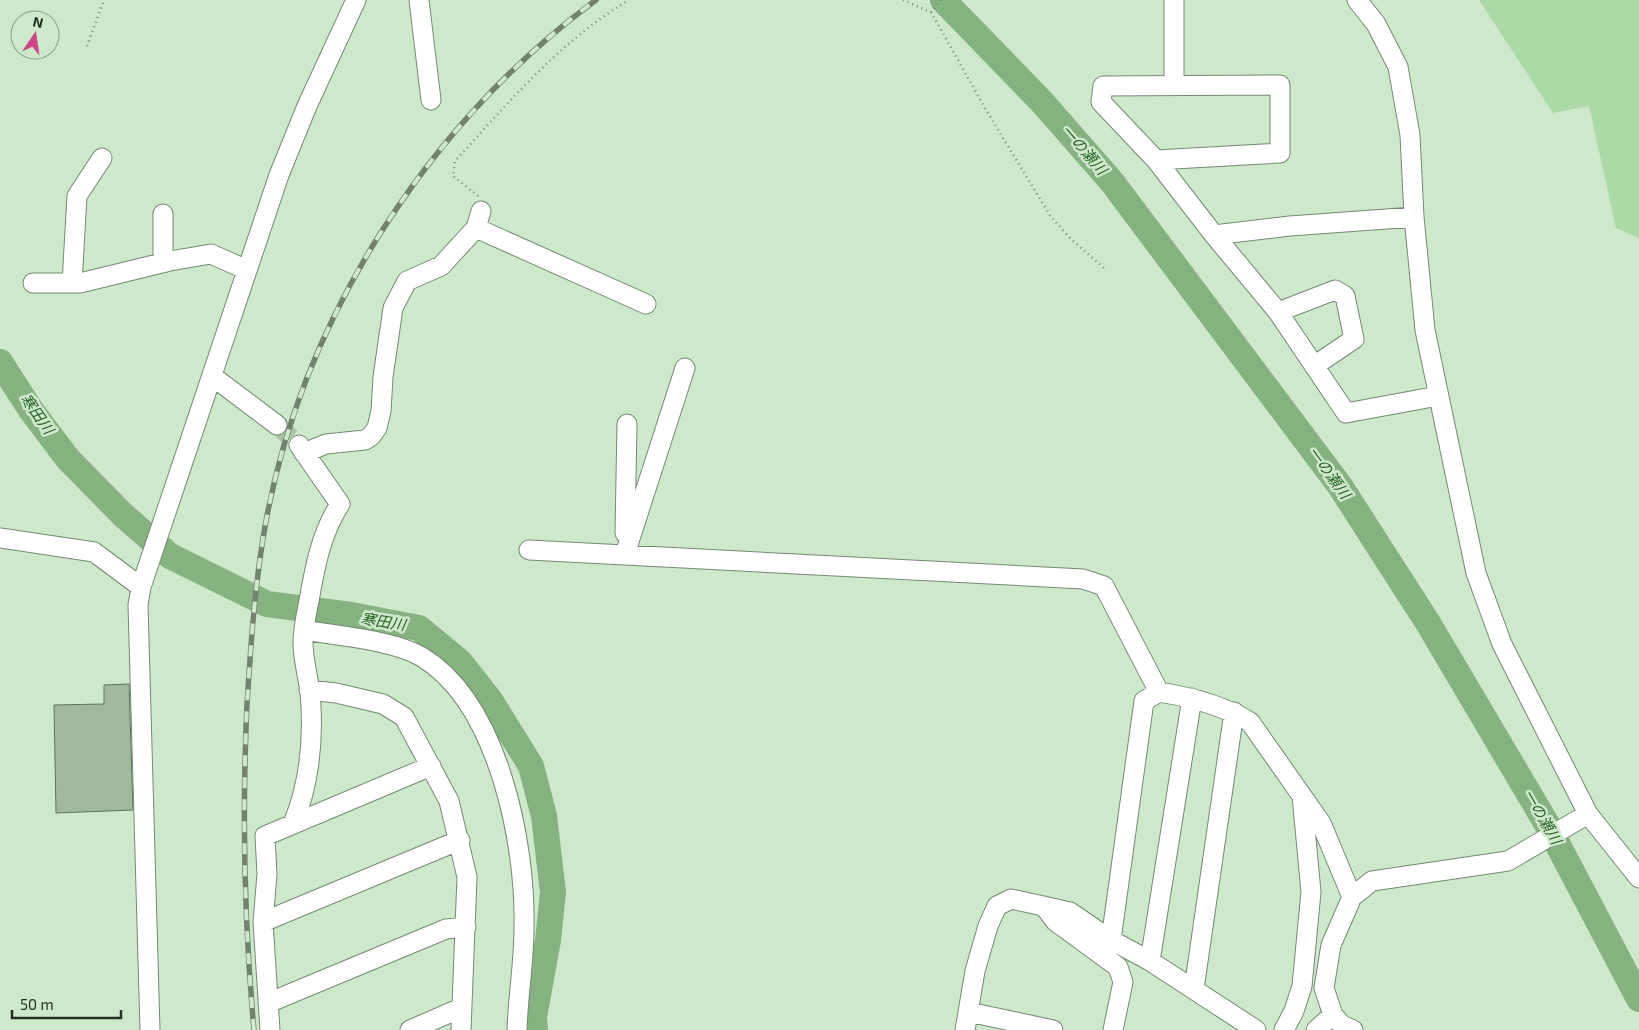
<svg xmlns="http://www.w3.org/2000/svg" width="1639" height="1030" font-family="'Exo 2','Noto Sans JP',sans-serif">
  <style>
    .green { fill: #add8a8 }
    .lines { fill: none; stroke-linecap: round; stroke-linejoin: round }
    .river { stroke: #86b180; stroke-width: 26 }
    .building { fill: #a0b99d; stroke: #5e745b }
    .minor-tunnel { stroke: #acc3aa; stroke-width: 19; stroke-dasharray: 19 9; stroke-linecap: butt }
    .minor-casing { stroke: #738a70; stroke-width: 21 }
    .path { stroke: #788975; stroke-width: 2.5; stroke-dasharray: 1 4; stroke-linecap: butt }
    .minor { stroke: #fff; stroke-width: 19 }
    .rail-casing { stroke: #72826f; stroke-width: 5.5 }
    .rail { stroke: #cee8cb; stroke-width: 4; stroke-dasharray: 11; stroke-linecap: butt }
    .labels { text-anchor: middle; stroke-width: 5; stroke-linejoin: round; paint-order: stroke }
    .water-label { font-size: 15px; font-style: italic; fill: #296324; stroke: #cee8cb }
  </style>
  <rect width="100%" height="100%" fill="#cee8cb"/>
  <path class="green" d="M 1479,0 L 1639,0 L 1639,238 L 1616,228 L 1589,106 L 1553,113 Z"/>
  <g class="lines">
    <path class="river" d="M 943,0 L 1042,102 L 1112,182 L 1340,486 L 1428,623 L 1548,826 L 1639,999
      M 0,362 L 31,410 L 68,459 L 123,515 L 170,556 L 267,604 L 351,615 L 419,628 L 460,662 L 490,700 L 531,766 L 544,816 L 553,892 L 548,940 L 534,1017 L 535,1030"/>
  </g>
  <path class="building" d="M 129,684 L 133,810 L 56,813 L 54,705 L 104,704 L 104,685 Z"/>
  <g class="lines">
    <path class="minor-tunnel" d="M 277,425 L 299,445"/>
    <defs>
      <path id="minor" d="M 419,0 L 431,100
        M 1174,84 L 1174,0
        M 1156,160 L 1280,153 L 1280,85 L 1103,86 L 1101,102 L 1156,160 L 1214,235 L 1278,312 L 1346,413 L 1438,396
        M 476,228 L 646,304
        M 1214,235 L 1290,226 L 1414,217
        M 163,263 L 163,214
        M 33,283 L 80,283 L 170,261 L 211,254 L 247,270
        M 72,283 L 77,196 L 102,158
        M 1278,312 L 1335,290 L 1345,296 L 1354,339 L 1314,366
        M 212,376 L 277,425
        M 304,453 L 326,444 L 365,440 L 371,436 L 377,428 L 381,411 L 383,377 L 393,308 L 407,281 L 441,266 L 476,228 L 481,211
        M 625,533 L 627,424
        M 0,538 L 94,552 L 141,587
        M 529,550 L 1083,579 L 1104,586 L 1159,692
        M 625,554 L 685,368
        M 304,630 C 337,636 394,640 422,657 C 499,704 526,845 524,928 C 524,962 518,996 517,1030
        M 309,690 L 336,693 L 383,704 L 404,717 L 449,801 L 467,877 L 461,1030
        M 1588,814 L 1639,878
        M 293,824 C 310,782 314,736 310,692 C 308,676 303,659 303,643 C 303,629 306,615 309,601 C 315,566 321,534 340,504 L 299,445
        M 1044,906 L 1055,921 L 1118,967 L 1123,982 L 1113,1030
        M 263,922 L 460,840
        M 1111,940 L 1144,701 L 1159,692 C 1190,697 1223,705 1250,722 L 1321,823 L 1352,897
        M 1150,961 L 1192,698
        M 1194,989 L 1234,712
        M 268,1003 L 446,929 L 466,927
        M 969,1012 L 1053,1030
        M 150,1030 L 138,605 L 141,587 L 279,175 L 307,106 L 356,0
        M 270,1030 L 263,922 L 267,874 L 265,836 L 431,766
        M 410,1030 L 461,1008
        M 965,1030 L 975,971 L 988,926 L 997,906 L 1011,899 L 1070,912 L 1111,940 L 1150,961 L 1256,1030
        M 1284,1030 L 1294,1011 L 1302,986 L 1311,892 L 1302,796
        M 1316,1030 L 1333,1015
        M 1353,1030 L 1342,1025 L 1333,1015 L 1324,988 L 1331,945 L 1352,897 L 1372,881 L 1508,861 L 1588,814 L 1502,644 L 1476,573 L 1425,330 L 1414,217 L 1410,135 L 1398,67 L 1376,24 L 1357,0"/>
    </defs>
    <use href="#minor" class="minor-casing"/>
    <path class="path" d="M 903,0 L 931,12 L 941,0
      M 931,12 L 986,110 L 1051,217 L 1072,240 L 1104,268
      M 87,46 L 104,0
      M 478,196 L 453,176 L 455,161 C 508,103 560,41 629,0"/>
    <use href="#minor" class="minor"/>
    <defs>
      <path id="rail" d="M 254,1030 C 244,921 242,813 247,704 C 251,642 255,581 266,521 C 304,316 429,123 596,0"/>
    </defs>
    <use href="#rail" class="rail-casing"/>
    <use href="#rail" class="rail"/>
  </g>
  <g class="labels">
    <g class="water-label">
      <text transform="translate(1084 150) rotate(49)" y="5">一の瀬川</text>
      <text transform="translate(37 414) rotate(55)" y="5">寒田川</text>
      <text transform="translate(1329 473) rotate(54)" y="5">一の瀬川</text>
      <text transform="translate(383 622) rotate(9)" y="5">寒田川</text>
      <text transform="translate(1542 817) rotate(60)" y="5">一の瀬川</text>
    </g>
  </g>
  <g transform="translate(35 35) rotate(13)"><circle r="24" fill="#cee8cb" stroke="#8b9e88"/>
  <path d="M0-4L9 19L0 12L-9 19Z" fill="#cc4584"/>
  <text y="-8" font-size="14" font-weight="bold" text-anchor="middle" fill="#262f24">N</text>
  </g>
  <path d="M12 1010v8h109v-8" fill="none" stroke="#262f24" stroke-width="2.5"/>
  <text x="20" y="1010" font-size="15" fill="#262f24" stroke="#cee8cb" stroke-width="4" paint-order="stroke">50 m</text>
</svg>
